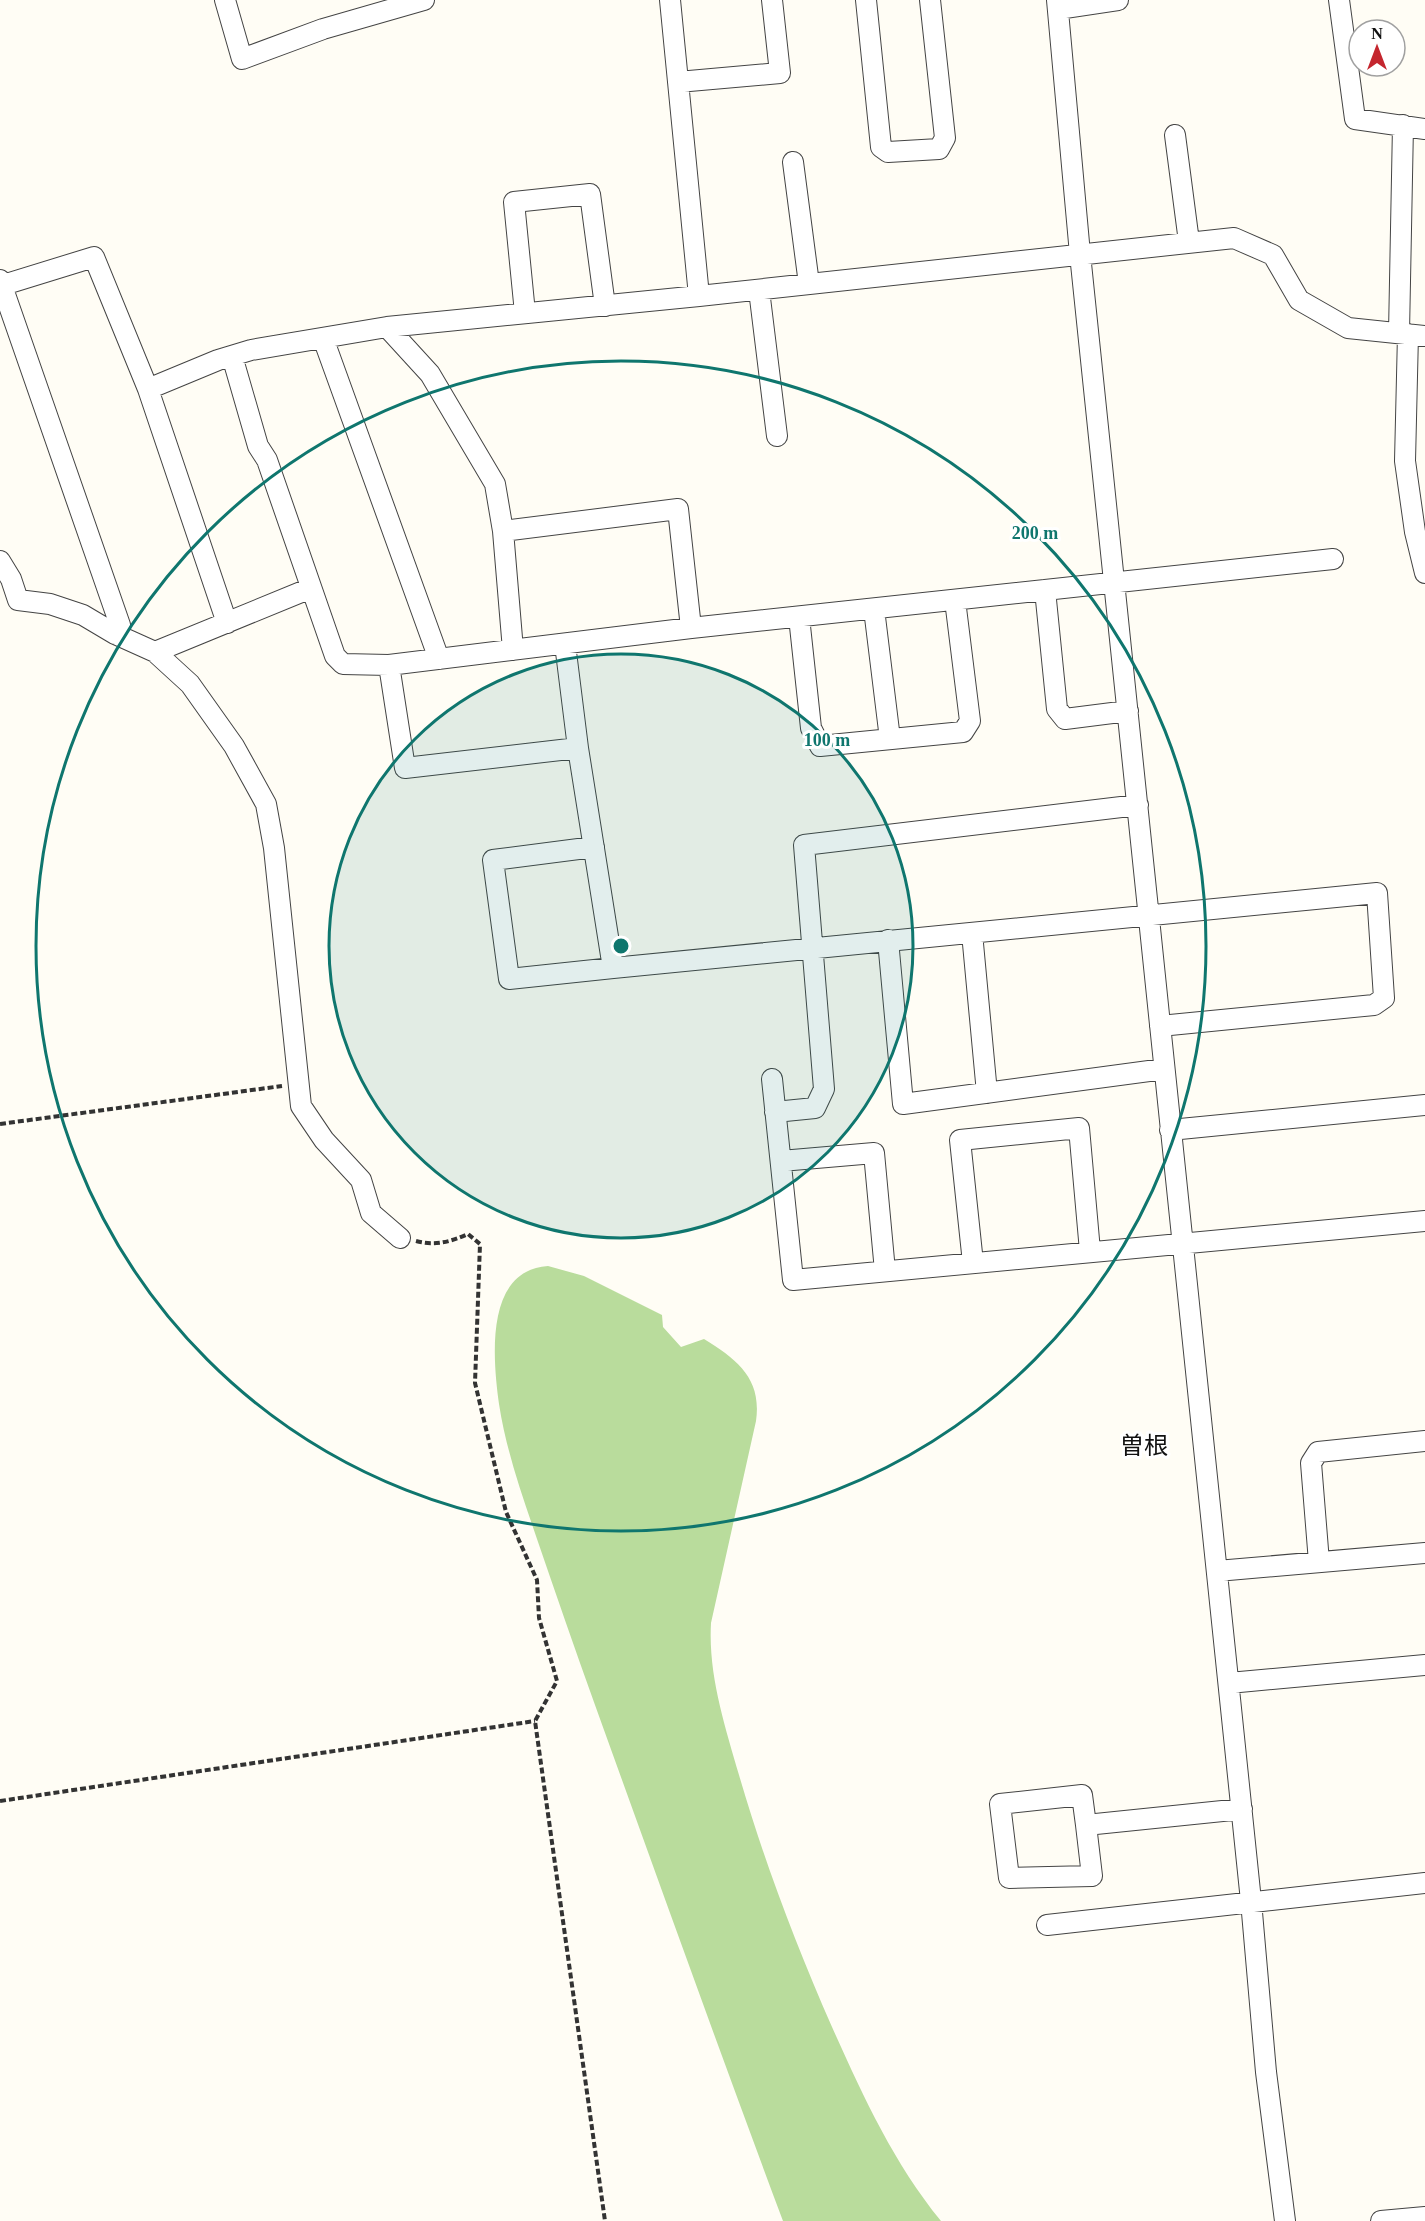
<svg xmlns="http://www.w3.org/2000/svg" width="1425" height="2221" font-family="'Times New Roman','Noto Sans JP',serif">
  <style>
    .forest { fill: #b9dc9c }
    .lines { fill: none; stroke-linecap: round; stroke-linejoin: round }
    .street-casing { stroke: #444; stroke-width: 22 }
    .path { stroke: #333; stroke-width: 4; stroke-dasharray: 6 3; stroke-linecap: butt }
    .street { stroke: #fff; stroke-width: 20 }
    .ring { fill: none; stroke: #0f766e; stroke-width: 3 }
    .labels { text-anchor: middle; stroke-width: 6; stroke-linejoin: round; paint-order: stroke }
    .quarter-label { font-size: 24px; fill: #111; stroke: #fff }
    .centre { fill: #0f766e; stroke: #fff; stroke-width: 3 }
    .ring-label { font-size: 18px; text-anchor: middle; font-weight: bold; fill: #0f766e; stroke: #fff; stroke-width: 6; stroke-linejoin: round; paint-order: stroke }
  </style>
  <rect width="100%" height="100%" fill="#fffdf5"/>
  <path class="forest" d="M 548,1266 L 584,1276 L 662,1315 L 663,1327 L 681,1347 L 704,1339 C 738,1360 762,1379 756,1421 L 711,1623 C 708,1675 725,1726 739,1775 C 764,1861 796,1945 832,2027 C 863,2096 893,2162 941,2221 L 783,2221 C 719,2050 657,1877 595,1705 C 575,1650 556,1594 537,1539 C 522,1495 506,1450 499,1404 C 493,1360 484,1270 548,1266 Z"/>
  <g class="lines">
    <defs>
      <path id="street" d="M 225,0 L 242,59 L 323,29 L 424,0
        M 670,0 L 699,296
        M 866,0 L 881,147 L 888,152 L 939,149 L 945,138 L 930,0
        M 1057,0 L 1080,254 L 1251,1901 L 1266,2072 L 1285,2221
        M 1339,0 L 1355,119 L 1425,129
        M 1058,9 L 1118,0
        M 678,82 L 780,73 L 772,0
        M 1175,135 L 1189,242
        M 793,162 L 809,284
        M 0,280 L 120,625 L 115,634
        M 0,286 L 94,257 L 148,389 L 227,623
        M 759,290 L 777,436
        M 525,313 L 514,202 L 590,194 L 605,306
        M 387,327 L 430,374 L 495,484 L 503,531 L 678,509 L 691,628
        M 1399,333 L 1403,125
        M 1408,334 L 1405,461 L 1415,532 L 1425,573
        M 323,338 L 439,659
        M 232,356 L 258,446 L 267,460 L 335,656 L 343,664 L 389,665 L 691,628 L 1333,559
        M 148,389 L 218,360 L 251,350 L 387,327 L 699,296 L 1234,238 L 1273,255 L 1299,300 L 1348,328 L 1425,336
        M 503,531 L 513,650
        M 0,561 L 11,579 L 18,600 L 50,604 L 83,615 L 115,634 L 155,652 L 190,684 L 234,746 L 266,804 L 274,848 L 301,1106 L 324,1140 L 361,1180 L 371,1213 L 400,1238
        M 1045,590 L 1057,709 L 1065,719 L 1128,711
        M 874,609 L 890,739
        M 799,617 L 811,728 L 820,746 L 963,732 L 970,721 L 955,600
        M 155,652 L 311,588
        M 389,665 L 405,768 L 578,748 L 565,644
        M 578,748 L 613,968 L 509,979 L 493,860 L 594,847
        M 972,933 L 987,1093
        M 888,940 L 903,1104 L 1164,1069
        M 613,968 L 1377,893 L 1384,998 L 1374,1005 L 1160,1026
        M 772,1079 L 793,1280 L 1425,1221
        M 775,1112 L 815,1108 L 824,1089 L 804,845 L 1138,805
        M 1170,1130 L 1425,1105
        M 781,1161 L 874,1153 L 885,1271
        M 973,1263 L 960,1140 L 1079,1128 L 1090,1251
        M 1319,1562 L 1311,1463 L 1318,1452 L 1425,1441
        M 1217,1571 L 1425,1553
        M 1229,1683 L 1425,1665
        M 1086,1825 L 1092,1876 L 1009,1878 L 1000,1804 L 1082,1795 L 1086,1825 L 1242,1809
        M 1047,1925 L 1425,1883
        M 1381,2221 L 1425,2217"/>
    </defs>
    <use href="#street" class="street-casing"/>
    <path class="path" d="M 0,1124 L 282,1086
      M 416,1241 C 435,1246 450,1242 468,1234 L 480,1244 L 475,1383 L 506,1512 L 537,1580 L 539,1618 L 557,1681 L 535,1721 L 605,2221
      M 0,1801 L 535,1721"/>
    <use href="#street" class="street"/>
  </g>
  <circle cx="621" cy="946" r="292" fill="#0f766e" fill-opacity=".12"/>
  <g class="ring">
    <circle cx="621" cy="946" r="292"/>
    <circle cx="621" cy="946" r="585"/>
  </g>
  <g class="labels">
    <g class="quarter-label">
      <text x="1144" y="1454">曽根</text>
    </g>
  </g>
  <circle cx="621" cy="946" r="9" class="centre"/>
  <g class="ring-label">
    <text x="1035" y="539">200 m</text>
    <text x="827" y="746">100 m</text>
  </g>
  <g transform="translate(1377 48)"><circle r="28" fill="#ffffff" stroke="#a0a0a0" stroke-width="1.5"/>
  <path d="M0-4.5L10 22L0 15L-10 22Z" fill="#c4262e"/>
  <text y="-9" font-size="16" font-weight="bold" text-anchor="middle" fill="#111111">N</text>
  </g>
</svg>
